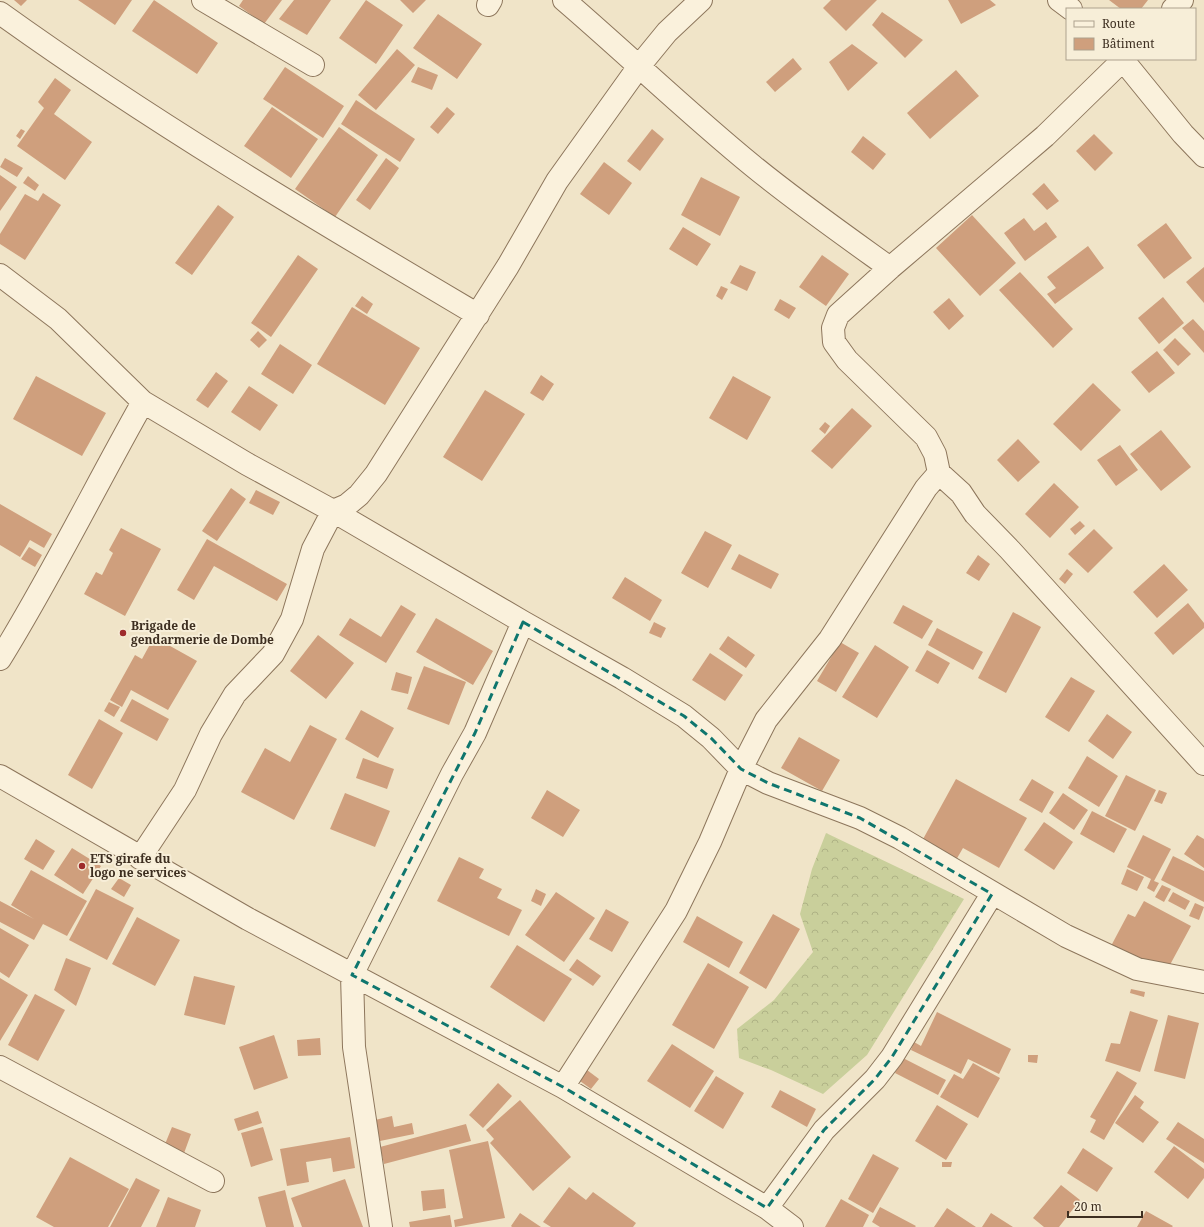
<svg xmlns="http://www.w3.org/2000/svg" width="1204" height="1227" font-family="'Noto Serif',serif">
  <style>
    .forest { fill: url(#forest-crowns) }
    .building { fill: #cf9f7d }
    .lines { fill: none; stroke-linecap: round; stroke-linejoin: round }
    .minor-casing { stroke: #8d765c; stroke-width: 24 }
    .minor { stroke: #faf1dc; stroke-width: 22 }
    .marked { fill: none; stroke: #0f766e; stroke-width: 3; stroke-dasharray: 8 5; stroke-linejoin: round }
    .poi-dot { fill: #9e2a2b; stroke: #f7eed8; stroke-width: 1.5 }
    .labels { text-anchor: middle; stroke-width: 4; stroke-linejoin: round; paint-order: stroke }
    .poi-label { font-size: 12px; font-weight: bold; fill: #3d2e20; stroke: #f7eed8; text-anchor: start }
  </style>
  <defs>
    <pattern id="forest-crowns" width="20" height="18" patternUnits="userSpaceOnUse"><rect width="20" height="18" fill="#c9cf9b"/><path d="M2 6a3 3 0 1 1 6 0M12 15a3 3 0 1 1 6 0" fill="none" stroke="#aeb285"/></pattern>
  </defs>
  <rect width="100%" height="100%" fill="#f0e4c8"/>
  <path class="forest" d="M 826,833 L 964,899 L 867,1055 L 823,1094 L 771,1070 L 739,1058 L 737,1029 L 774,1000 L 813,952 L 800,914 L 812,869 Z"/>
  <path class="building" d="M 14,0 L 27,0 L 21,6 Z
    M 78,0 L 132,0 L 115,25 Z
    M 154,0 L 218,43 L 197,74 L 132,31 Z
    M 243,0 L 282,0 L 264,24 L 239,6 Z
    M 294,0 L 331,0 L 307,35 L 279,19 Z
    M 366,0 L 403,25 L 376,64 L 339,38 Z
    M 400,0 L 426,0 L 413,13 Z
    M 831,0 L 877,0 L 846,31 L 823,8 Z
    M 948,0 L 990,0 L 996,5 L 961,24 Z
    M 1109,0 L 1148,0 L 1141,9 L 1121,9 Z
    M 882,12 L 923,40 L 905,58 L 872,25 Z
    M 438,14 L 482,44 L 457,79 L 413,48 Z
    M 852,44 L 878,63 L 848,91 L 829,62 Z
    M 397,49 L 415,65 L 376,110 L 358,95 Z
    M 793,58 L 802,69 L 775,92 L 766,82 Z
    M 285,67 L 344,106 L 323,138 L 263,99 Z
    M 418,67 L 438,75 L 432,90 L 411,82 Z
    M 956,70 L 979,96 L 930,139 L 907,113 Z
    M 55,78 L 71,90 L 54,114 L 92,142 L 65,180 L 17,146 L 44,108 L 38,102 Z
    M 356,100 L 415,139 L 400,162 L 341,124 Z
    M 272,107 L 318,139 L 291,178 L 244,146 Z
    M 447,107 L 455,114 L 438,134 L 430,127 Z
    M 339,127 L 378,155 L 335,217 L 295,189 Z
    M 21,129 L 25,131 L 20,139 L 16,136 Z
    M 652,129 L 664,139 L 640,171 L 627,161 Z
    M 1094,134 L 1113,153 L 1095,171 L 1076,151 Z
    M 863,136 L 886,154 L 873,170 L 851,152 Z
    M 5,158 L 23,168 L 17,177 L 0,167 Z
    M 386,158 L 399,168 L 370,210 L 356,200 Z
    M 604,162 L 632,183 L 609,215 L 580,194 Z
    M 0,175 L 17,187 L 0,211 Z
    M 28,176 L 39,185 L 35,191 L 23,183 Z
    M 701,177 L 740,197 L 720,236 L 681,215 Z
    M 1044,183 L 1059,201 L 1047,210 L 1032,194 Z
    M 43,193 L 61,205 L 25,260 L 0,244 L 0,234 L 25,194 L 38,201 Z
    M 218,205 L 234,217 L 192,275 L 175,263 Z
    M 972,215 L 1016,263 L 980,296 L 936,248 Z
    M 1024,218 L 1034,231 L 1046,222 L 1057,237 L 1025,261 L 1004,233 Z
    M 1166,223 L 1192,258 L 1164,279 L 1137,245 Z
    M 683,227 L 711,244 L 697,266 L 669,249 Z
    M 1088,246 L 1104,268 L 1055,304 L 1047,294 L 1056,288 L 1047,277 Z
    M 298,255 L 318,269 L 271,337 L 251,323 Z
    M 822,255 L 849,274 L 826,306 L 799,287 Z
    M 740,265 L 756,272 L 747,291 L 730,283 Z
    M 1204,267 L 1204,303 L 1186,282 Z
    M 1020,272 L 1073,329 L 1053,348 L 999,290 Z
    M 721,286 L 728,289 L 722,300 L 716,296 Z
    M 362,296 L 373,304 L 367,314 L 355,306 Z
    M 1163,297 L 1184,323 L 1159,344 L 1138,318 Z
    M 949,298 L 964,316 L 949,330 L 933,312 Z
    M 780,299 L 796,308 L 789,319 L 774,310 Z
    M 352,307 L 420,348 L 385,405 L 317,364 Z
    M 1193,319 L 1204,331 L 1204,353 L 1182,328 Z
    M 258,331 L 267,340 L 259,348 L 250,340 Z
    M 1175,338 L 1191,354 L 1178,366 L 1163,350 Z
    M 280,344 L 312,365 L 293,394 L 261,374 Z
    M 1157,351 L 1175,373 L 1149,393 L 1131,372 Z
    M 216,372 L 228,381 L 208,408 L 196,400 Z
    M 541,375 L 554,384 L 543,401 L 530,393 Z
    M 36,376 L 106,413 L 82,456 L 13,419 Z
    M 733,376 L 771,397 L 747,440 L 709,418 Z
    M 1093,383 L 1121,410 L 1081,451 L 1053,424 Z
    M 249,386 L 278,405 L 260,431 L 231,412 Z
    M 485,390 L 525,414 L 482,481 L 443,457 Z
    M 852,408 L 872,426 L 832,469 L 811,451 Z
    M 825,422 L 830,426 L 825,434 L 819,429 Z
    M 1161,430 L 1191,467 L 1161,491 L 1130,454 Z
    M 1018,439 L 1040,462 L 1018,482 L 997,460 Z
    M 1120,445 L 1138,470 L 1116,486 L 1097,460 Z
    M 1054,483 L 1079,507 L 1050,538 L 1025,514 Z
    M 231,488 L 246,499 L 217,541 L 202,531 Z
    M 256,490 L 280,502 L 273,515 L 249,503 Z
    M 0,504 L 52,534 L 44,548 L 30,540 L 20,557 L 0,545 Z
    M 1080,521 L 1085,526 L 1075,535 L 1070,529 Z
    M 121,528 L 161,549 L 125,616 L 84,594 L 96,572 L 102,575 L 113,553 L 109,550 Z
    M 1094,529 L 1113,548 L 1088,573 L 1068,554 Z
    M 705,531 L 732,545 L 708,588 L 681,573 Z
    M 207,539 L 287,584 L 277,601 L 214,566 L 194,600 L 177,590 Z
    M 29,547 L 42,555 L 35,567 L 21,559 Z
    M 739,554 L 779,574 L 771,589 L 731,569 Z
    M 978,555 L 990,564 L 979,581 L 966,573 Z
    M 1164,564 L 1188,590 L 1157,618 L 1133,592 Z
    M 1067,569 L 1073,574 L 1065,584 L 1059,579 Z
    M 625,577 L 662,600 L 650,621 L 612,598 Z
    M 1188,603 L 1204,623 L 1204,628 L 1173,655 L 1154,633 Z
    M 401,605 L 416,614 L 386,663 L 339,635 L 350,618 L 381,637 Z
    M 903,605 L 933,621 L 922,639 L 893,623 Z
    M 1013,612 L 1041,627 L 1006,693 L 978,678 Z
    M 436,618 L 493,651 L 473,685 L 416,652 Z
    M 654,622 L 666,628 L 661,638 L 649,633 Z
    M 937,628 L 983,652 L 973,670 L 928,645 Z
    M 318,635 L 354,663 L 326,699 L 290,671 Z
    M 728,636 L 755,655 L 746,668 L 719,649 Z
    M 154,637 L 197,661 L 168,710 L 131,690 L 122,707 L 110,700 L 135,655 L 142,659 Z
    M 840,642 L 859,653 L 836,692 L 817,681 Z
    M 875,645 L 909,667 L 877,718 L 842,697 Z
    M 927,650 L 950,663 L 938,684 L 915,671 Z
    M 710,653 L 743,675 L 725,701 L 692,680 Z
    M 424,666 L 466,682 L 449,725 L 407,709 Z
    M 396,672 L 412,677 L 408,694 L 391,690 Z
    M 1071,677 L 1095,691 L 1069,732 L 1045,717 Z
    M 132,699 L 169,719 L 157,741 L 120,721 Z
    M 109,702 L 120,707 L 114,717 L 104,711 Z
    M 361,710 L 394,728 L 378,758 L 345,739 Z
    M 1107,714 L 1132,732 L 1113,759 L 1088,741 Z
    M 99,719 L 123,733 L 92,789 L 68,775 Z
    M 310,725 L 337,739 L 294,820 L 241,792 L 265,748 L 290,762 Z
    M 799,737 L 840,760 L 822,791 L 781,768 Z
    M 1087,756 L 1118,776 L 1099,807 L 1068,788 Z
    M 363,758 L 394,769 L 387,789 L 356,778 Z
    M 1126,775 L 1156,790 L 1135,831 L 1105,816 Z
    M 956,779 L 1027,818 L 999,868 L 963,848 L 956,860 L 922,841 Z
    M 1032,779 L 1054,792 L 1042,813 L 1019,800 Z
    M 547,790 L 580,810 L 563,837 L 531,818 Z
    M 1159,790 L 1167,793 L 1162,804 L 1154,801 Z
    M 345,793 L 390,811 L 375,847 L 330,829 Z
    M 1063,793 L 1088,810 L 1074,830 L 1049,813 Z
    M 1092,811 L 1127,829 L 1114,853 L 1080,834 Z
    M 1044,822 L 1073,842 L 1054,870 L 1024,850 Z
    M 1143,835 L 1171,849 L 1154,881 L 1159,883 L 1154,892 L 1147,888 L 1151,879 L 1127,867 Z
    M 1197,835 L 1204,839 L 1204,868 L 1184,854 Z
    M 36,839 L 55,851 L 43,870 L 24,859 Z
    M 72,848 L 101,866 L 83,894 L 54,875 Z
    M 1173,856 L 1204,871 L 1204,902 L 1161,880 Z
    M 459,857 L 484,869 L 479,878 L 502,889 L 497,898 L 522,910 L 509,936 L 437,901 Z
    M 1127,869 L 1144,877 L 1137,891 L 1121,884 Z
    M 31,870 L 87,901 L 67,936 L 43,924 L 34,940 L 0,922 L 0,901 L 34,919 L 11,905 Z
    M 119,878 L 131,885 L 124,897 L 111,889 Z
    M 1162,885 L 1171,889 L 1164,902 L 1155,897 Z
    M 96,889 L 134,908 L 107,960 L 69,940 Z
    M 536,889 L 546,894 L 541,906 L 531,901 Z
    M 556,892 L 595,918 L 564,962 L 525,935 Z
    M 1173,892 L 1190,901 L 1185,910 L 1168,901 Z
    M 1144,901 L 1191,926 L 1165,974 L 1111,946 L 1128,914 L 1135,917 Z
    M 1195,903 L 1204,907 L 1199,920 L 1189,916 Z
    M 606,909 L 629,922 L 612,952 L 589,939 Z
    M 773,914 L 800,929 L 766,989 L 739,973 Z
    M 697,916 L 743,942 L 729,968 L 683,942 Z
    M 137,917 L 180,940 L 155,986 L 112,964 Z
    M 0,928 L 29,945 L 9,978 L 0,972 Z
    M 517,945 L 572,979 L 544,1022 L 490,987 Z
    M 66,958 L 91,968 L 76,1006 L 54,990 Z
    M 577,959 L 601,976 L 593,986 L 569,970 Z
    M 708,963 L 749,987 L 714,1049 L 672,1025 Z
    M 194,976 L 235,986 L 225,1025 L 184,1015 Z
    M 0,978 L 28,995 L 0,1041 Z
    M 1131,989 L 1145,992 L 1144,997 L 1130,993 Z
    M 35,994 L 65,1010 L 38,1061 L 8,1045 Z
    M 1130,1011 L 1158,1020 L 1140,1072 L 1105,1061 L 1111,1043 L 1120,1044 Z
    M 937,1012 L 1011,1049 L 999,1074 L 968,1059 L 961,1074 L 911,1050 L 914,1042 L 921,1046 Z
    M 1168,1015 L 1199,1023 L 1185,1079 L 1154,1071 Z
    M 274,1035 L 288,1078 L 254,1090 L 239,1047 Z
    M 320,1038 L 321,1055 L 298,1056 L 297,1040 Z
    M 672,1044 L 714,1071 L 690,1108 L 647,1081 Z
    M 1028,1055 L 1038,1055 L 1037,1063 L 1028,1062 Z
    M 903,1058 L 946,1080 L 938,1095 L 895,1073 Z
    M 973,1063 L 1000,1078 L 978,1118 L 940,1097 L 954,1074 L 963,1079 Z
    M 587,1070 L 599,1079 L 591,1089 L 580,1081 Z
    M 1117,1071 L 1137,1083 L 1104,1140 L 1090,1132 L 1096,1120 L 1090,1117 Z
    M 716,1076 L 744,1093 L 723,1129 L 694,1111 Z
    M 498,1083 L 512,1096 L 483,1128 L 469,1115 Z
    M 780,1090 L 816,1109 L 807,1127 L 771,1107 Z
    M 1135,1095 L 1144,1102 L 1140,1108 L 1159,1122 L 1143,1143 L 1115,1123 Z
    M 520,1100 L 571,1157 L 533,1191 L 490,1143 L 494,1139 L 486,1130 Z
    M 937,1105 L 968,1124 L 946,1160 L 915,1141 Z
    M 258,1111 L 262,1123 L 238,1131 L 234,1119 Z
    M 392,1116 L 394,1127 L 412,1123 L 414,1134 L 380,1141 L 375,1120 Z
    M 1178,1122 L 1204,1139 L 1204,1163 L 1166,1139 Z
    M 466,1124 L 471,1141 L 384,1164 L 380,1147 Z
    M 172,1127 L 191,1134 L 183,1156 L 163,1149 Z
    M 263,1127 L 273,1160 L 251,1167 L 241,1133 Z
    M 350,1137 L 355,1168 L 333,1172 L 331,1158 L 306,1162 L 309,1182 L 287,1186 L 280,1149 Z
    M 488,1141 L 505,1218 L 455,1227 L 454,1220 L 463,1218 L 449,1150 Z
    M 1174,1146 L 1204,1169 L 1204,1178 L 1188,1199 L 1154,1172 Z
    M 1083,1148 L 1113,1168 L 1097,1192 L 1067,1173 Z
    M 873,1154 L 899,1168 L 873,1213 L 848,1199 Z
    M 70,1157 L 129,1189 L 108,1227 L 54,1227 L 36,1217 Z
    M 942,1162 L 952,1162 L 951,1167 L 942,1167 Z
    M 136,1178 L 160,1190 L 141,1227 L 110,1227 Z
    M 345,1179 L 363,1227 L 302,1227 L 291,1198 Z
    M 1061,1185 L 1080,1200 L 1059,1227 L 1044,1227 L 1033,1218 Z
    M 569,1187 L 586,1200 L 593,1192 L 636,1223 L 633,1227 L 551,1227 L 543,1222 Z
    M 444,1189 L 446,1208 L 423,1211 L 421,1191 Z
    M 285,1190 L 294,1227 L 266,1227 L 258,1197 Z
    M 168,1197 L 201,1210 L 195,1227 L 156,1227 Z
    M 841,1199 L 869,1215 L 863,1227 L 825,1227 Z
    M 880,1207 L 916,1226 L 915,1227 L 880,1227 L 872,1222 Z
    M 947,1208 L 976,1227 L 934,1227 Z
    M 1146,1211 L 1173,1226 L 1172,1227 L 1137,1227 Z
    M 520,1213 L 541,1227 L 512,1227 L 511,1226 Z
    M 991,1213 L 1013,1227 L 982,1227 Z
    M 450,1215 L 452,1227 L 410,1227 L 409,1222 Z"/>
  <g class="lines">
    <defs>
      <path id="minor" d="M 203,0 L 313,65
        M 564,0 C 628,55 688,113 753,166 C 797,202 844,235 890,268
        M 1059,0 L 1071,9
        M 488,5 L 491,0
        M 1173,9 L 1182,0
        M 0,13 C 153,123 316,219 478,315
        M 1122,59 L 1183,134 L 1204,156
        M 1124,59 L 1045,136 L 890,268 L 838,315 L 833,328 L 834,342 L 847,360 L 926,437 L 935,454 L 939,473 L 926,488 L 830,639 L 766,720 L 741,769 L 768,783 L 860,818 L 900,838 L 1066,936 L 1137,969 L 1204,982
        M 0,275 L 58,319 L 143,402 L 247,464 L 333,511 L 523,622 L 622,678 L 684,716 L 711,738 L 741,769 L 710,842 L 676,911 L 563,1087
        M 939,473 L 961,493 L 975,514 L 1010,550 L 1204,764
        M 0,659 C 52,575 95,487 143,402
        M 0,776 L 248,919 L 563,1087 L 767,1208 L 792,1227
        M 140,858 L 185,790 L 211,734 L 235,694 L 273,654 L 292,619 L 313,549 L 333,511 L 347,505 L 359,495 L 376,474 L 508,266 L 557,181 L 640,65 L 667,32 L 701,0
        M 0,1067 L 213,1181
        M 767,1208 L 824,1130 L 875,1079 L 892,1057 L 992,894
        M 381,1227 L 354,1047 L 352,975 L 452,774 L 475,733 L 523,622"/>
    </defs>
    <use href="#minor" class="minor-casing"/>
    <use href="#minor" class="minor"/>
  </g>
  <path class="marked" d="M 523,622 L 684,716 L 711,738 L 741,769 L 768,783 L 860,818 L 992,894 L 892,1057 L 875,1079 L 824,1130 L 767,1208 L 563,1087 L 352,975 L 475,733 Z"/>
  <g class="poi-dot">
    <circle cx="123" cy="633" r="4"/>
    <circle cx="82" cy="866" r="4"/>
  </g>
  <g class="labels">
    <g class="poi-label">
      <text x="131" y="630">Brigade de<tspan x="131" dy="14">gendarmerie de Dombe</tspan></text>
      <text x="90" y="863">ETS girafe du<tspan x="90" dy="14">logo ne services</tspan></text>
    </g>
  </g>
  <rect x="1066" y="8" width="130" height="52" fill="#f7eed8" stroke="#ada18e"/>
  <rect x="1074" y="21" width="20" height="6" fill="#faf1dc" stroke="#ada18e"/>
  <text x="1102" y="28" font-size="12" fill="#3d2e20">Route</text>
  <rect x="1074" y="38" width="20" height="12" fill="#cf9f7d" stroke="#ada18e"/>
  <text x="1102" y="48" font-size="12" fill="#3d2e20">Bâtiment</text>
  <path d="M1068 1211v6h74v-6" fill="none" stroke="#3d2e20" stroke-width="2"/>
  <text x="1074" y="1211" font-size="12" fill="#3d2e20" stroke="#f7eed8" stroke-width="3" paint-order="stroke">20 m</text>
</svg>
